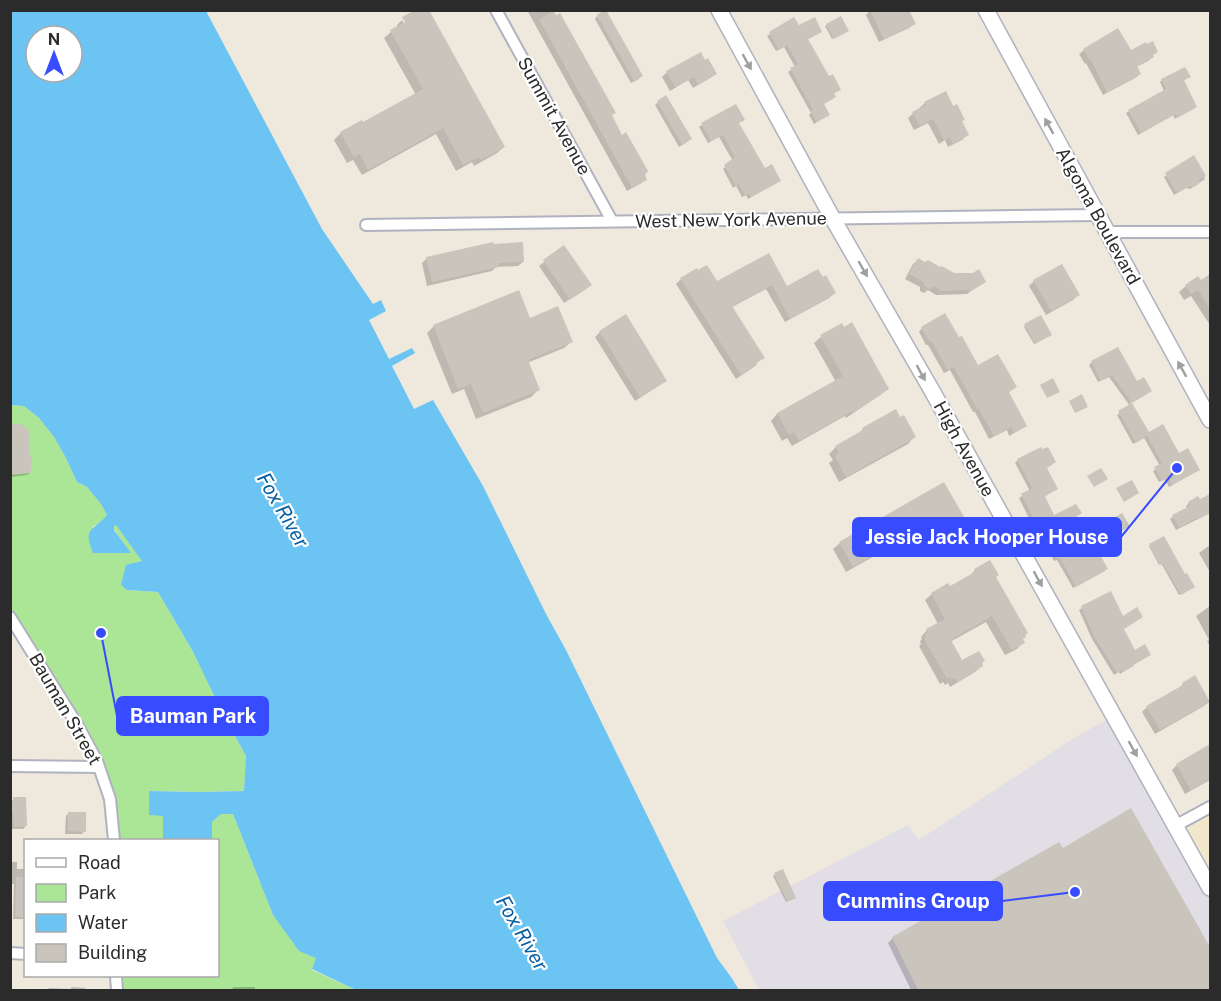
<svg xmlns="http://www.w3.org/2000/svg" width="1221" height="1001" font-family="'Public Sans',sans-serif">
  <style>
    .industrial { fill: #e1dee6 }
    .education { fill: #f0e7cc }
    .green { fill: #abe697 }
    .water { fill: #6cc4f3; fill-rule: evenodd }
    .shadow { fill: #0003 }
    .building { fill: #c9c5bc }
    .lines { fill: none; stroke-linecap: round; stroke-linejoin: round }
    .minor-casing { stroke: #b1b2bf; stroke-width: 14 }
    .secondary-casing { stroke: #b1b2bf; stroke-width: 18 }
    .minor { stroke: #fff; stroke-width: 10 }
    .secondary { stroke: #fff; stroke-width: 15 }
    .oneway { fill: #a0a0a0 }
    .labels { text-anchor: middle; stroke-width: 4.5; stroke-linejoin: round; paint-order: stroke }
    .street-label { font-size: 18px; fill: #2b2b2b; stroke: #fff }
    .water-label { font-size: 20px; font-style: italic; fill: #0860a2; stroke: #fff }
    .leader { fill: none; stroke: #384cff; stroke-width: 2 }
    .callout-dot { fill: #384cff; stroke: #fff; stroke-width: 2 }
    .callout { fill: #384cff; stroke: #384cff; stroke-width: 2 }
    .callout-label { font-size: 20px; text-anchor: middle; font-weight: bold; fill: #fff }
  </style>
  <rect width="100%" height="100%" fill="#eee8dd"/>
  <path class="industrial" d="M 1114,716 L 1210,888 L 1210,990 L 759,990 L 723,921 L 908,825 L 919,840 L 1077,736 Z"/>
  <path class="education" d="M 1210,809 L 1210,885 L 1175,826 Z"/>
  <path class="green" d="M 11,405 L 24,406 L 39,418 L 54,437 L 66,458 L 77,482 L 87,487 L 101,504 L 107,515 L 102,522 L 92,527 L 130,553 L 114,529 L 114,525 L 116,524 L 143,561 L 127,590 L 158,592 L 192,650 L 224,716 L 246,756 L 244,791 L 197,792 L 149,791 L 163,815 L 163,840 L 114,840 L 107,786 L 11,617 Z
    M 221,814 L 233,814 L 273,915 L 317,958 L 312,970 L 356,990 L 117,990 L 116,976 L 218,976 L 218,840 L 212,840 L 212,822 Z"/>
  <path class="water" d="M 10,11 L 206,11 L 322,229 L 373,304 L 381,300 L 386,311 L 369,320 L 389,359 L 412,348 L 415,353 L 392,366 L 414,409 L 433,400 L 483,486 L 546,614 L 566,650 L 717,958 L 731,977 L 739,990 L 356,990 L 312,969 L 316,958 L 299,951 L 273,915 L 233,814 L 221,814 L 212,822 L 212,840 L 163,840 L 163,816 L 149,815 L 149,791 L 197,792 L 244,791 L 246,756 L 224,716 L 192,650 L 158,592 L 127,590 L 121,585 L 126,565 L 142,561 L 116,525 L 114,526 L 114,530 L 131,553 L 93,553 C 82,527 94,531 107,515 L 101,504 L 87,487 L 77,482 L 66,458 L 54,437 L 39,418 L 24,406 L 11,405 ZM 36,36 L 72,36 L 72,72 L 36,72 Z"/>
  <path class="shadow" d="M 527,10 L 552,10 L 645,179 L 640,184 L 627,191 Z
    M 870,10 L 908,10 L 914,23 L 909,28 L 879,42 L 866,15 Z
    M 597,16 L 641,76 L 639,79 L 631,83 L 595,19 Z
    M 840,18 L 846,32 L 832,39 L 825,26 Z
    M 794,19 L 799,27 L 820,32 L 807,40 L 828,78 L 839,89 L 822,105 L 825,117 L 814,124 L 809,115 L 811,113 L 788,72 L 795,67 L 784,47 L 776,51 L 767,36 Z
    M 402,20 L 407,30 L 504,147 L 497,153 L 474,166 L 472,162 L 456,171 L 436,134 L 362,175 L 353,160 L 347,163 L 334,140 L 341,133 L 362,124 L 416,95 L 384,38 L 391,32 L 398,28 L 397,25 Z
    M 1084,50 L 1131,52 L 1152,57 L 1148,61 L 1136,67 L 1140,74 L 1135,78 L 1103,95 L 1086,63 L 1085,64 L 1079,54 Z
    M 667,72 L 715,74 L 710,78 L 693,88 L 688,80 L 670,91 L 662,77 Z
    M 1186,79 L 1183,81 L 1193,109 L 1175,119 L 1173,115 L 1138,135 L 1126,113 L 1164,91 L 1160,82 L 1162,80 Z
    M 658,102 L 687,142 L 679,147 L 655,105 Z
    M 925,103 L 953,108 L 967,135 L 962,140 L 948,147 L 945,140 L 939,144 L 928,123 L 914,130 L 908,118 Z
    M 738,123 L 764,170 L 779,181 L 748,199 L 746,195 L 742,197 L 736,186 L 733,188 L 723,169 L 733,161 L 719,137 L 708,143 L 699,127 L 702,125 Z
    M 1194,157 L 1205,179 L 1190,189 L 1186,188 L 1174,195 L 1164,177 Z
    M 564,247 L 585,289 L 564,303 L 539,266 Z
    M 769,255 L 786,288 L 822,279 L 834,293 L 829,298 L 785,322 L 766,289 L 732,307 L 763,357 L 751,369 L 736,379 L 676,284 L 681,279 L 716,283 Z
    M 427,258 L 523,262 L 518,266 L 496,267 L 492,271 L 427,286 L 422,263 Z
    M 918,260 L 954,275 L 984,281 L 967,294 L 936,295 L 928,290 L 924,293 L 920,291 L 920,287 L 905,279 L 913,264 Z
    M 1210,276 L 1210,325 L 1191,296 L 1184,300 L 1179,292 L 1186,286 L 1200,282 Z
    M 1034,281 L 1078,295 L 1073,300 L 1046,315 L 1029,286 Z
    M 626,316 L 665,380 L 660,385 L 635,401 L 595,337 L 600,332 Z
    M 1040,317 L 1049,335 L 1034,344 L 1024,327 Z
    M 529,320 L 571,342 L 564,348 L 527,363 L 538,390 L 531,397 L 476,419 L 464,389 L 452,394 L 427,333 L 434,326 Z
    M 922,328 L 977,367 L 1015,387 L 1008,393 L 1025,425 L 1021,429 L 1009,436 L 1007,430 L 989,439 L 975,412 L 973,412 L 950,370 L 944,373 L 928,345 L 926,345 L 919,332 Z
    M 821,337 L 887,389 L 880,395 L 846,418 L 845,416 L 792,446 L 787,438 L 782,441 L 771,421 L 777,414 L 836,382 L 814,343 Z
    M 1092,362 L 1137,383 L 1148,393 L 1130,403 L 1149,434 L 1178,455 L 1195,472 L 1169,487 L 1165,479 L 1159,482 L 1153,471 L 1160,466 L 1144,438 L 1133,444 L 1117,415 L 1130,406 L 1109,377 L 1098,382 L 1089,365 Z
    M 10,425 L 30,473 L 27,475 L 10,477 Z
    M 863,429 L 914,437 L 908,444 L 839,482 L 829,463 L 833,460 L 829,454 L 836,447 L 857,435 Z
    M 1018,460 L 1046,468 L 1056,489 L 1044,497 L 1054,517 L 1069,520 L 1090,560 L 1106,569 L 1103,572 L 1073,588 L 1057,560 L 1054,561 L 1041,537 L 1038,539 L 1033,530 L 1034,528 L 1019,498 L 1030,491 L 1015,463 Z
    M 943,484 L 972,534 L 965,541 L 942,554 L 926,527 L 846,572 L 833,549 L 840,543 Z
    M 1210,495 L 1210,513 L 1176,530 L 1170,519 L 1173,517 L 1187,509 L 1186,506 L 1189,503 L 1199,502 Z
    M 1150,545 L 1192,588 L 1179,595 L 1161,563 L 1159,565 L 1149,546 Z
    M 1210,545 L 1210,572 L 1199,553 Z
    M 975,570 L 995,577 L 1023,642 L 1017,649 L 1005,655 L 986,622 L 950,642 L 961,662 L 980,663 L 982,666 L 975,672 L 950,687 L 948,683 L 945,685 L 943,682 L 940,684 L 919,646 L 921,644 L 920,641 L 922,639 L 921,637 L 927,630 L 938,624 L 925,600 L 932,594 L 948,585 L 949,588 L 969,577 Z
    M 1110,593 L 1122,629 L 1135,652 L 1146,657 L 1120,674 L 1119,672 L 1114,675 L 1092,639 L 1079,610 L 1082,608 Z
    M 1210,606 L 1210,647 L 1207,641 L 1209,640 L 1196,616 Z
    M 1183,684 L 1208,702 L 1204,706 L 1155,734 L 1142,712 L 1147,707 L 1178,689 Z
    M 1210,746 L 1210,780 L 1185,794 L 1172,770 L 1177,765 Z
    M 14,799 L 26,826 L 23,829 L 11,829 L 10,802 Z
    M 1130,810 L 1210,950 L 1210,990 L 911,990 L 888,943 L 893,938 L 1063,850 Z
    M 69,813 L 84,831 L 82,834 L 65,834 L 66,816 Z
    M 10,862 L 17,862 L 17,869 L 26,869 L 26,919 L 13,919 L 14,884 L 10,884 Z
    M 782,871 L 793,899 L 786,902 L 773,876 Z
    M 72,987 L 85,988 L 85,990 L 47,990 L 49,988 L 70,989 Z
    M 234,987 L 255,987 L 255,990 L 230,990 Z"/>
  <path class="building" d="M 415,10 L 429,10 L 505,147 L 481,160 L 479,157 L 463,165 L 443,128 L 368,170 L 360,154 L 354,157 L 340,132 L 362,120 L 363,122 L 423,89 L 390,30 L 405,22 L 402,17 Z
    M 604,10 L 606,10 L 643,76 L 634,81 L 597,15 Z
    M 870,10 L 909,10 L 916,24 L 884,39 Z
    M 554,11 L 556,15 L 560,13 L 616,113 L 612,115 L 622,135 L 626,132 L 648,171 L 645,175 L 647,180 L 632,188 L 539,19 Z
    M 841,16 L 849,31 L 834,39 L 826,24 Z
    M 794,17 L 799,25 L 815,17 L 822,32 L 808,39 L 829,76 L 833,74 L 841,90 L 834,93 L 836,97 L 824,104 L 830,115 L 817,122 L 810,111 L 813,110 L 790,68 L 798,64 L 787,45 L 779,50 L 769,32 Z
    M 1118,28 L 1131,50 L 1146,42 L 1147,44 L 1153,41 L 1158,52 L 1153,55 L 1154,57 L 1137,66 L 1141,74 L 1107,92 L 1091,60 L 1090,61 L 1083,49 Z
    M 701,52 L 705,60 L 708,58 L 717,74 L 698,85 L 694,77 L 675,87 L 666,71 Z
    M 1185,67 L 1191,77 L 1184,80 L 1197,107 L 1177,118 L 1176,114 L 1141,133 L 1128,110 L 1166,89 L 1161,79 Z
    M 946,91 L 953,106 L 957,104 L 965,120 L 962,121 L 969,135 L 953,144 L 950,137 L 944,140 L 933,119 L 920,126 L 912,112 L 926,105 L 924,102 Z
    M 666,95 L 692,139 L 682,145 L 657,101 Z
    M 736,104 L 745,120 L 739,123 L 765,168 L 772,164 L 781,181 L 751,197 L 749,193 L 745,196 L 739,184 L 736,186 L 724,165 L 735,157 L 723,135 L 711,141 L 701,123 Z
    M 1194,155 L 1206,176 L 1200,179 L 1199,184 L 1194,187 L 1190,186 L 1177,193 L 1165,173 Z
    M 493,242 L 494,244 L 523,242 L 524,262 L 498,263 L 499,267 L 432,282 L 426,257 Z
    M 564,245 L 592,285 L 570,300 L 543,260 Z
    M 769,253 L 787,286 L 818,269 L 823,277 L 826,275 L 836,293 L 790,319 L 772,285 L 732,306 L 765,358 L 756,363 L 757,365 L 741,375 L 680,278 L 697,268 L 698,270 L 707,265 L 717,281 Z
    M 918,258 L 925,262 L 928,260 L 940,267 L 942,266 L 954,273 L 973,273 L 979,269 L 986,282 L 973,290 L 941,291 L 934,286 L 930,289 L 924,286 L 924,282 L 909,274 Z
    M 1062,264 L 1080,295 L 1051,311 L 1033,280 Z
    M 1210,274 L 1210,309 L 1198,290 L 1191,294 L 1185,285 L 1198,276 L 1201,280 Z
    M 519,290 L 530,318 L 558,306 L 573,342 L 528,360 L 540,390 L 483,413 L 471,384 L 458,389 L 433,325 Z
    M 945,313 L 959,337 L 962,336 L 978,365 L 998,354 L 1017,387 L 1009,392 L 1027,426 L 1014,433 L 1011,427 L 994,436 L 979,409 L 977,409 L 954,367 L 948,370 L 932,342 L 930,342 L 921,327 Z
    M 626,314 L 667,381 L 640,397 L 599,331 Z
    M 1041,315 L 1052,335 L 1035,344 L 1024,324 Z
    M 852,322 L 889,389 L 853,413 L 852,411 L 799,441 L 794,432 L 789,435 L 777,413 L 843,376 L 820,335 L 842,323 L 844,327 Z
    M 1118,347 L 1137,381 L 1144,377 L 1152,391 L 1132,403 L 1112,375 L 1101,381 L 1091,361 Z
    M 1053,378 L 1060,392 L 1047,398 L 1040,385 Z
    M 1082,394 L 1088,407 L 1075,413 L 1069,401 Z
    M 1132,403 L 1149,432 L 1163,424 L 1179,453 L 1188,448 L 1200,470 L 1172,485 L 1168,478 L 1162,481 L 1154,467 L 1162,463 L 1147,436 L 1136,443 L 1118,411 Z
    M 896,409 L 900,417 L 904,415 L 916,437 L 846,477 L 835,456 L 839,453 L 835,446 L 863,430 L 862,428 Z
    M 10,424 L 22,424 L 26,429 L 29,429 L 29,455 L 32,455 L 31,473 L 10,475 Z
    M 1041,447 L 1042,449 L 1048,447 L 1056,462 L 1047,468 L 1058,489 L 1045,496 L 1054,515 L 1076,504 L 1082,513 L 1071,520 L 1091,557 L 1099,553 L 1108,569 L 1076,587 L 1060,558 L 1057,559 L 1044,535 L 1041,537 L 1035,525 L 1037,525 L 1021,494 L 1032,488 L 1017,459 Z
    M 1101,468 L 1108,479 L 1094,487 L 1087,476 Z
    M 1132,480 L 1139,493 L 1124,502 L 1116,488 Z
    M 944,482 L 974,534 L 949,549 L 933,521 L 853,567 L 839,542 Z
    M 1210,494 L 1210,513 L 1197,520 L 1196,518 L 1179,528 L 1172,515 L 1190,506 L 1188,502 L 1198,496 L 1200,499 Z
    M 1122,513 L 1130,526 L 1109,539 L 1101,526 Z
    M 1164,536 L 1185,574 L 1187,573 L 1195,587 L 1181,595 L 1163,564 L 1160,565 L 1149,544 Z
    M 990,560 L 999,575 L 996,577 L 1028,633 L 1025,635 L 1026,637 L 1023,639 L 1025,643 L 1012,650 L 992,616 L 951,640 L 962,660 L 979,651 L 985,661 L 982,663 L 983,666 L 957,682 L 955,678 L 951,680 L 950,677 L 947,679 L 924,639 L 926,637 L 925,634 L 928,632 L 926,629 L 945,619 L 931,593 L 948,583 L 950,586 L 975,572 L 974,569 Z
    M 1111,591 L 1123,616 L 1137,607 L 1143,617 L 1124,629 L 1135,650 L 1145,644 L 1151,655 L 1133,665 L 1134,666 L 1123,672 L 1122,670 L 1117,673 L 1094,636 L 1081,606 Z
    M 1195,675 L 1210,702 L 1160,730 L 1146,706 L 1183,685 L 1182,683 Z
    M 1210,744 L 1210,779 L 1191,790 L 1176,764 Z
    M 13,797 L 26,797 L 27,826 L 14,827 L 13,813 L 10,813 L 10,801 L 14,801 Z
    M 1131,808 L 1210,947 L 1210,990 L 918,990 L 892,937 L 1059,842 L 1063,848 Z
    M 68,812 L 86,812 L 86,832 L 68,831 Z
    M 783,869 L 796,898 L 787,902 L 774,873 Z
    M 16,877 L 26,877 L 26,917 L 15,917 Z"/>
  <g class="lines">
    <defs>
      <path id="minor" d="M 496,10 L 612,221
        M 366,225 L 1097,215
        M 1106,232 L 1210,232
        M 10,617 L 78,726 L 97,761 L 110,799 L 114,840
        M 10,766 L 99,767
        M 1175,826 L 1210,807
        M 10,953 L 26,954
        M 116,976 L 117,990"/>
      <path id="secondary" d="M 719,10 L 833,219 L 931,389 L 1210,888
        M 986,10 L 1210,420"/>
    </defs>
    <use href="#minor" class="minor-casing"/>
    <use href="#secondary" class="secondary-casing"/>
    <use href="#minor" class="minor"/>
    <use href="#secondary" class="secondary"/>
  </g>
  <defs><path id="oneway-solid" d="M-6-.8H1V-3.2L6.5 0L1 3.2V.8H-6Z" transform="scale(1.5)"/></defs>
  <g class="oneway">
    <use href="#oneway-solid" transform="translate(747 62) rotate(61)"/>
    <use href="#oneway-solid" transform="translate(1049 126) rotate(-119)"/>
    <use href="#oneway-solid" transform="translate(863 269) rotate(60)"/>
    <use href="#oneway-solid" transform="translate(1182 369) rotate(-119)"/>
    <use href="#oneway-solid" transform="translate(921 373) rotate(61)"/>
    <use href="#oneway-solid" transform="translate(1038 579) rotate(61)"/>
    <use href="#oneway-solid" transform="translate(1133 749) rotate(61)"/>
  </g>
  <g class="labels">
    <g class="street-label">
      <text transform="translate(554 116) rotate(61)" y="6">Summit Avenue</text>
      <text transform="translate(1098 216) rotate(61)" y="6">Algoma Boulevard</text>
      <text transform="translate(731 220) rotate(-1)" y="6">West New York Avenue</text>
      <text transform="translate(964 449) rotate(61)" y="6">High Avenue</text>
      <text transform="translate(65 709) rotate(60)" y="6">Bauman Street</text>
    </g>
    <g class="water-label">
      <text transform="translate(283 510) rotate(60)" y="7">Fox River</text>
      <text transform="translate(522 933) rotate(60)" y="7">Fox River</text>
    </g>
  </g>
  <path class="leader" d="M1177 468L1121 537M101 633L117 716M1075 892L1002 901"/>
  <g class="callout-dot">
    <circle cx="1177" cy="468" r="6"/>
    <circle cx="101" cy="633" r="6"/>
    <circle cx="1075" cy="892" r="6"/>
  </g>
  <g class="callout">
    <rect x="853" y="518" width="268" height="38" rx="6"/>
    <rect x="117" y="697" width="151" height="38" rx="6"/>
    <rect x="824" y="882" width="178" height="38" rx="6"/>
  </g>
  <g class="callout-label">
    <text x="987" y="544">Jessie Jack Hooper House</text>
    <text x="193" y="723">Bauman Park</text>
    <text x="913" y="908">Cummins Group</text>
  </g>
  <rect width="1221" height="1001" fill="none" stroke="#2b2b2b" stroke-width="24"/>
  <rect x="24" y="839" width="195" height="138" fill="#ffffff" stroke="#aaaaaa" stroke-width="1.5"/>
  <rect x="36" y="858" width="30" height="9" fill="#ffffff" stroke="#aaaaaa" stroke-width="1.5"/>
  <text x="78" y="869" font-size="18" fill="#2b2b2b">Road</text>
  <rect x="36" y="884" width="30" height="18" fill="#abe697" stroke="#aaaaaa" stroke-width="1.5"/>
  <text x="78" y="899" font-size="18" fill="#2b2b2b">Park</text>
  <rect x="36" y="914" width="30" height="18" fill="#6cc4f3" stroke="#aaaaaa" stroke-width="1.5"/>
  <text x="78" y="929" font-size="18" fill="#2b2b2b">Water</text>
  <rect x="36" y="944" width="30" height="18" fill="#c9c5bc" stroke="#aaaaaa" stroke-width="1.5"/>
  <text x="78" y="959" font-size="18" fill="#2b2b2b">Building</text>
  <g transform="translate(54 54)"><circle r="28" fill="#ffffff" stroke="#aaaaaa" stroke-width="1.5"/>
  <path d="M0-4.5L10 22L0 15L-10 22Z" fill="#384cff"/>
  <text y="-9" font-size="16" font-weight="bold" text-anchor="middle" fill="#2b2b2b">N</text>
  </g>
</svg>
